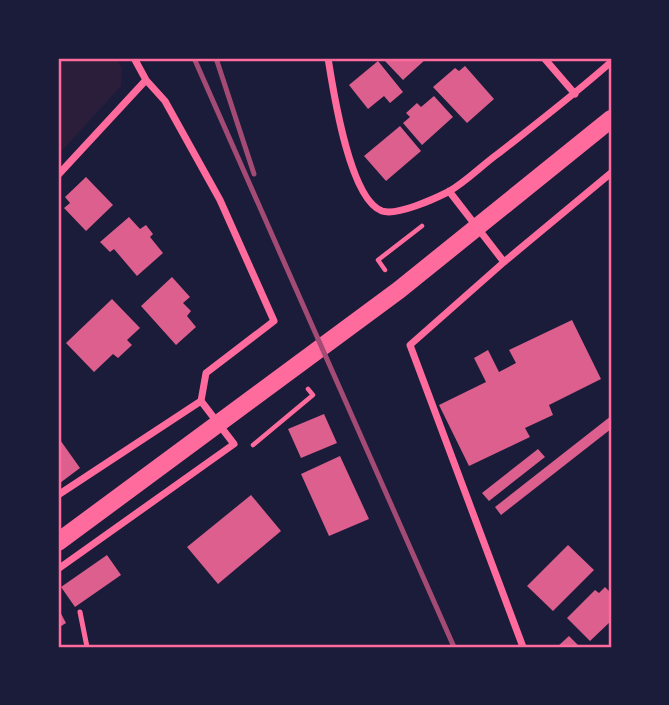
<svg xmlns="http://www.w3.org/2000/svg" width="669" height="705" font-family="'Archivo Narrow',sans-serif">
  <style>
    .green { fill: #2a1e3b }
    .building { fill: #dd5f8e }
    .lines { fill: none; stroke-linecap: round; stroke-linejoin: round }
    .path { stroke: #ff6b9d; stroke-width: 4.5 }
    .service { stroke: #ff6b9d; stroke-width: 5 }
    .minor { stroke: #ff6b9d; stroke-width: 7 }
    .primary { stroke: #ff6b9d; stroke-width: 18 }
    .rail { stroke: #a44b75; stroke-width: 5 }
    .neatline { fill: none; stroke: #ff6b9d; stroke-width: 2.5 }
  </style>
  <rect width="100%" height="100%" fill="#1b1b3a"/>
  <path class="green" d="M 58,58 L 116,58 L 122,68 L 121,86 L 58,155 Z"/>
  <path class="building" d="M 386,58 L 427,58 L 403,80 L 384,60 Z
    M 378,61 L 403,92 L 390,103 L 384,96 L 368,109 L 349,85 Z
    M 465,66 L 494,99 L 467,123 L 433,87 L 455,68 L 459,71 Z
    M 434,96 L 453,117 L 422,145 L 403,123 L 410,117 L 406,113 L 417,103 L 421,107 Z
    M 400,126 L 421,151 L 386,181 L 364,156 Z
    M 86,177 L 113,205 L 86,231 L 64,208 L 70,203 L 65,197 Z
    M 129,217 L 140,229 L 146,225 L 153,234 L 150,237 L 163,253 L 137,276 L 114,249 L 110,252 L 100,242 Z
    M 172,277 L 190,297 L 183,303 L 191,311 L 187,316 L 196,327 L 176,345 L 141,306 Z
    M 112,299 L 140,328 L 127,340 L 132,345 L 118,358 L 113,354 L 94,372 L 66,343 Z
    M 572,320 L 601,379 L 549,405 L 553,415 L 525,428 L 530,437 L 469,466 L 439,405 L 486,382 L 474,358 L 488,350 L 499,372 L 516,363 L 509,350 Z
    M 324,414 L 337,443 L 301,458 L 288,429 Z
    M 611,416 L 611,429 L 501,515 L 495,507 Z
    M 58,437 L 80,468 L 60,483 L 58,480 Z
    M 538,449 L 545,457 L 489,501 L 482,493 Z
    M 340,456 L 369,519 L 329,536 L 301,474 Z
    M 251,495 L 281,531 L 218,584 L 187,547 Z
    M 568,545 L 594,570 L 553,611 L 527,586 Z
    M 107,555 L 121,575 L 75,607 L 61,587 Z
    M 605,587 L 611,593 L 611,621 L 590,641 L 567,618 L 595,590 L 599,593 Z
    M 58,608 L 66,623 L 58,628 Z
    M 569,636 L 580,647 L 557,647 Z"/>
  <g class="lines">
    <path class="path" d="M 385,270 L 378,260 L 422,226
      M 253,445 L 313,395 L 308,389"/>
    <path class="service" d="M 80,612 L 87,647"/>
    <path class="minor" d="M 328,58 C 333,89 349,199 382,211 C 397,216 434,199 448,192 C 466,182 482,165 499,153 C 537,123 575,94 611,62
      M 544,58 L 575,94
      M 58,175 L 146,80 L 134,58
      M 449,191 L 504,262
      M 58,495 L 201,401 L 206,373 L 274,321 L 220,200 L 165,101 L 146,80
      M 58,569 L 234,444 L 201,401
      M 523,647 L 410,345 L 504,262 L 611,173"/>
    <path class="primary" d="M 58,542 L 399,290 L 611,119"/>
    <path class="rail" d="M 194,58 L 454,647
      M 216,58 L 254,174"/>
  </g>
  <rect width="669" height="705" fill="none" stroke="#1b1b3a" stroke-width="119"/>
  <rect x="60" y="60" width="550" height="586" class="neatline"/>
</svg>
